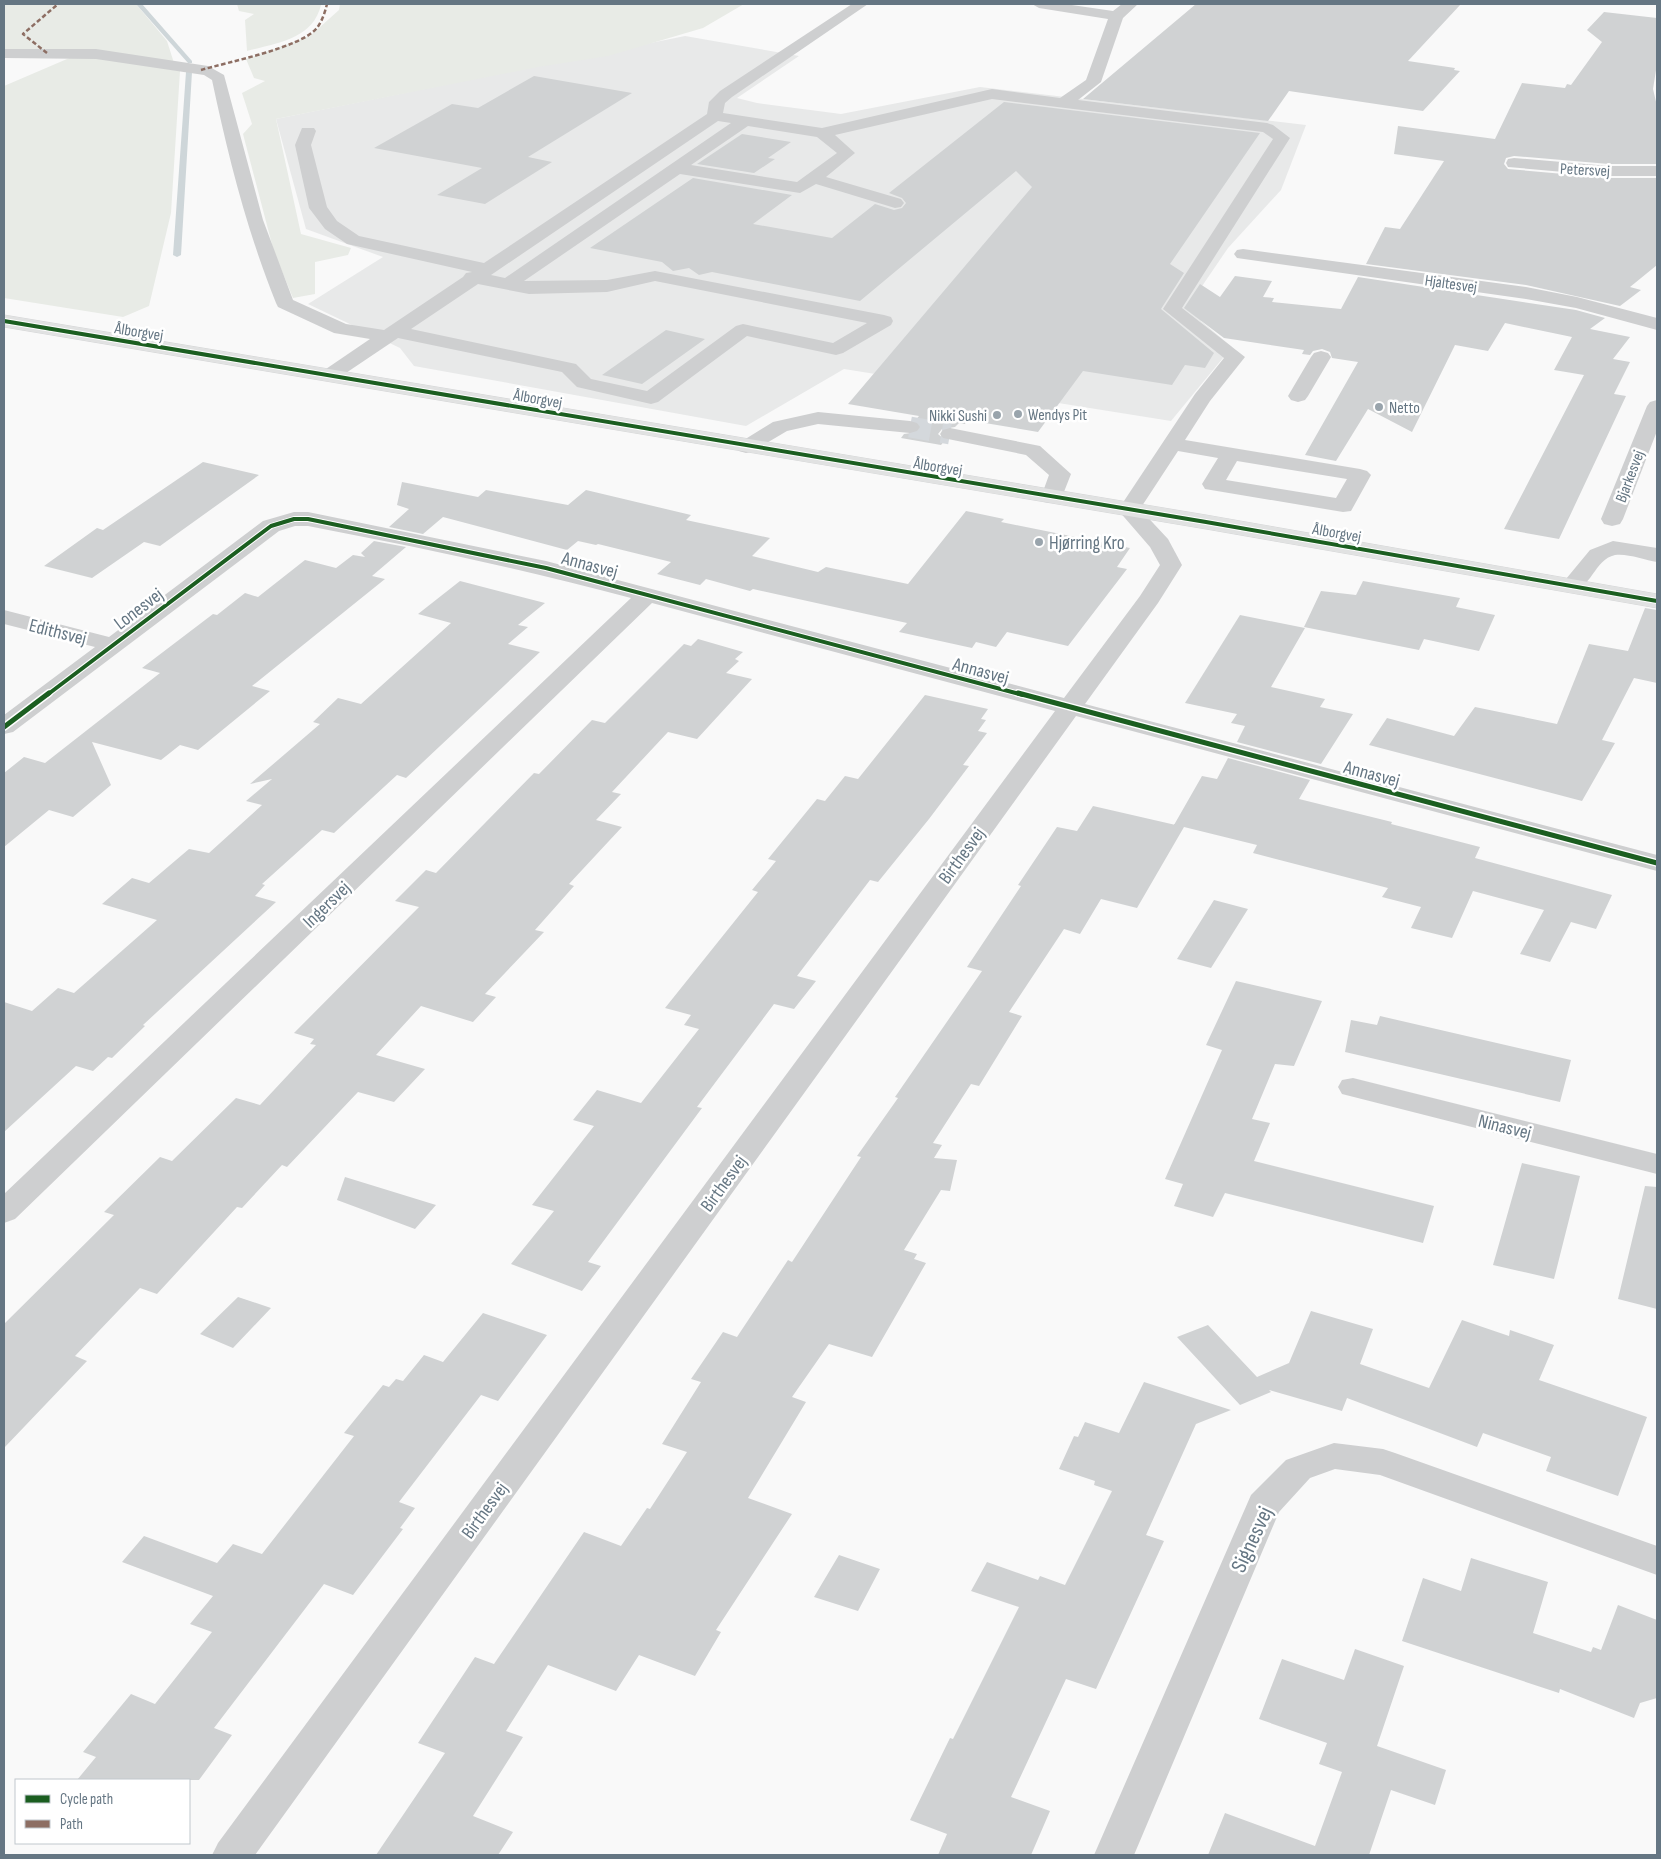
<svg xmlns="http://www.w3.org/2000/svg" width="1661" height="1859" font-family="'Sofia Sans Condensed',sans-serif">
  <style>
    .built { fill: #e8e9e9 }
    .green { fill: #e8ebe6 }
    .lines { fill: none; stroke-linecap: round; stroke-linejoin: round }
    .stream { fill: #ced6d9; fill-rule: evenodd }
    .building { fill: #d0d2d3 }
    .minor-tunnel { stroke: #d4d8dc; stroke-width: 21; stroke-dasharray: 21 11; stroke-linecap: butt }
    .major-casing { stroke: #d5d6d7; stroke-width: 1 }
    .minor { fill: #cecfd0; fill-rule: evenodd }
    .major { fill: #e1e2e2; fill-rule: evenodd }
    .quiet { stroke: #8d6e63; stroke-width: 2.5; stroke-dasharray: 4.5 2.5; stroke-linecap: butt }
    .cycleway-far1-casing { stroke: #fff; stroke-width: 6 }
    .cycleway-casing { stroke: #fff; stroke-width: 8 }
    .cycleway-far1 { stroke: #1b5e20; stroke-width: 4 }
    .cycleway { stroke: #1b5e20; stroke-width: 5 }
    .poi-dot { fill: #99a4ac; stroke: #fff; stroke-width: 2 }
    .labels { text-anchor: middle; stroke-width: 5; stroke-linejoin: round; paint-order: stroke }
    .far-street-label { font-size: 16px; fill: #657683; stroke: #fff }
    .far-poi-label { font-size: 16px; fill: #657683; stroke: #fff; text-anchor: start }
    .poi-label { font-size: 19px; fill: #657683; stroke: #fff; text-anchor: start }
    .street-label { font-size: 19px; fill: #657683; stroke: #fff }
    .near-street-label { font-size: 22px; fill: #657683; stroke: #fff }
  </style>
  <rect width="100%" height="100%" fill="#f9f9f9"/>
  <path class="built" d="M 685,36 L 799,56 L 737,98 L 757,103 L 841,114 L 980,87 L 1306,125 L 1281,190 L 1228,248 L 1198,292 L 1201,321 L 1232,347 L 1171,421 L 844,369 L 746,426 L 414,366 L 400,348 L 308,304 L 383,257 L 306,229 L 276,119 Z"/>
  <path class="green" d="M 4,4 L 136,4 L 167,41 L 174,63 L 4,50 Z
    M 237,4 L 319,4 L 321,5 C 313,39 277,43 247,51 L 245,20 L 254,14 L 239,11 Z
    M 340,4 L 744,4 L 703,28 L 608,56 L 538,67 L 276,119 L 301,234 L 351,248 L 348,255 L 315,262 L 315,294 L 293,298 L 274,252 L 243,134 L 252,124 L 242,93 L 265,81 L 254,78 L 246,59 L 310,36 L 339,10 Z
    M 74,56 L 93,57 L 180,71 L 171,213 L 149,306 L 123,317 L 4,298 L 4,86 Z"/>
  <g class="lines">
    <path class="stream" d="M 136,4 L 142,4 L 192,61 L 192,63 L 188,63 Z
      M 189,70 L 192,72 L 181,255 L 177,257 L 173,255 L 186,72 Z"/>
  </g>
  <path class="building" d="M 1196,4 L 1461,4 L 1408,61 L 1455,68 L 1454,70 L 1460,71 L 1423,111 L 1289,91 L 1268,121 L 1083,99 Z
    M 1604,12 L 1657,18 L 1657,64 L 1653,89 L 1657,106 L 1657,164 L 1609,164 L 1514,156 L 1506,158 L 1504,164 L 1508,169 L 1609,178 L 1657,178 L 1657,265 L 1630,287 L 1641,290 L 1620,306 L 1526,285 L 1366,264 L 1385,227 L 1400,229 L 1444,161 L 1394,154 L 1398,126 L 1495,139 L 1522,83 L 1565,88 L 1567,84 L 1571,85 L 1602,42 L 1587,30 Z
    M 534,76 L 632,93 L 528,157 L 552,162 L 485,204 L 437,195 L 482,168 L 374,148 L 452,104 L 478,108 Z
    M 1004,102 L 1260,133 L 1170,264 L 1184,273 L 1161,309 L 1214,353 L 1205,368 L 1185,365 L 1172,385 L 1083,371 L 1038,432 L 967,420 L 965,424 L 959,423 L 955,427 L 942,429 L 938,434 L 945,440 L 941,445 L 901,438 L 904,434 L 918,432 L 922,427 L 915,421 L 919,416 L 848,404 L 1032,187 L 1016,171 L 860,301 L 712,272 L 699,275 L 689,268 L 673,271 L 662,262 L 590,248 L 693,178 L 792,195 L 753,224 L 832,238 L 875,204 L 894,210 L 902,208 L 906,203 L 902,198 L 889,193 Z
    M 742,134 L 791,142 L 768,158 L 775,159 L 754,173 L 697,164 Z
    M 1235,276 L 1272,281 L 1263,297 L 1274,298 L 1272,302 L 1341,309 L 1358,277 L 1576,310 L 1605,318 L 1590,329 L 1630,337 L 1613,359 L 1630,362 L 1614,394 L 1626,396 L 1559,539 L 1504,529 L 1584,375 L 1554,370 L 1572,337 L 1505,323 L 1488,351 L 1455,345 L 1412,432 L 1368,409 L 1336,461 L 1305,455 L 1358,362 L 1332,358 L 1330,352 L 1322,349 L 1313,351 L 1310,355 L 1302,354 L 1304,350 L 1224,338 L 1184,308 L 1200,284 L 1220,297 Z
    M 666,330 L 705,339 L 642,384 L 602,375 Z
    M 203,462 L 259,475 L 160,546 L 144,542 L 92,578 L 44,566 L 97,528 L 103,530 Z
    M 402,482 L 478,497 L 486,490 L 568,505 L 586,490 L 691,515 L 686,520 L 770,538 L 752,556 L 818,572 L 826,567 L 908,584 L 966,511 L 1004,519 L 1001,522 L 1130,548 L 1117,567 L 1127,569 L 1068,646 L 1007,632 L 996,647 L 976,642 L 972,648 L 899,632 L 907,623 L 753,589 L 750,591 L 706,579 L 700,585 L 657,574 L 671,562 L 598,544 L 596,545 L 578,541 L 567,550 L 443,517 L 423,534 L 389,527 L 409,509 L 397,505 Z
    M 374,541 L 406,547 L 372,576 L 385,579 L 252,686 L 270,691 L 198,750 L 180,745 L 161,760 L 92,742 L 111,785 L 73,817 L 49,810 L 4,847 L 4,773 L 24,757 L 45,763 L 160,673 L 142,668 L 213,614 L 217,615 L 245,593 L 258,597 L 305,560 L 336,568 L 353,555 L 365,557 L 361,553 Z
    M 460,581 L 545,603 L 518,625 L 528,627 L 508,644 L 540,652 L 406,778 L 397,775 L 334,833 L 322,830 L 262,884 L 265,885 L 255,896 L 276,902 L 143,1025 L 145,1026 L 112,1058 L 108,1057 L 93,1071 L 76,1066 L 4,1132 L 4,1002 L 32,1011 L 58,988 L 74,993 L 157,920 L 102,904 L 132,878 L 149,883 L 189,849 L 209,853 L 262,805 L 246,801 L 272,779 L 250,784 L 320,724 L 313,722 L 338,698 L 361,704 L 451,623 L 418,614 Z
    M 1363,581 L 1460,598 L 1456,607 L 1495,615 L 1479,651 L 1424,639 L 1419,650 L 1304,627 L 1321,591 L 1356,595 Z
    M 1645,608 L 1657,610 L 1657,683 L 1634,678 L 1602,740 L 1615,743 L 1582,801 L 1369,745 L 1387,718 L 1454,736 L 1475,707 L 1557,724 L 1589,644 L 1628,651 Z
    M 1240,615 L 1305,628 L 1271,687 L 1325,699 L 1320,707 L 1353,714 L 1321,764 L 1237,742 L 1245,726 L 1231,723 L 1237,714 L 1185,703 Z
    M 698,639 L 743,652 L 735,659 L 739,661 L 726,673 L 752,679 L 697,739 L 668,732 L 612,792 L 621,794 L 596,820 L 622,827 L 569,884 L 574,886 L 535,930 L 544,932 L 485,994 L 496,997 L 473,1022 L 421,1006 L 376,1055 L 425,1069 L 394,1102 L 358,1092 L 287,1167 L 282,1165 L 242,1208 L 237,1207 L 157,1294 L 140,1288 L 75,1356 L 87,1361 L 4,1448 L 4,1324 L 114,1215 L 104,1212 L 160,1157 L 172,1161 L 236,1098 L 260,1105 L 316,1045 L 310,1044 L 314,1039 L 294,1033 L 419,907 L 395,901 L 426,870 L 436,873 L 534,773 L 539,774 L 592,720 L 605,723 L 684,644 L 691,646 Z
    M 925,695 L 988,709 L 981,719 L 986,720 L 978,731 L 987,733 L 963,765 L 969,766 L 929,819 L 878,882 L 870,880 L 797,976 L 816,981 L 794,1009 L 774,1004 L 697,1107 L 702,1108 L 588,1262 L 601,1266 L 582,1291 L 511,1264 L 554,1211 L 532,1205 L 594,1126 L 573,1120 L 597,1090 L 641,1103 L 699,1029 L 684,1025 L 691,1015 L 665,1008 L 758,892 L 752,890 L 776,861 L 768,859 L 817,799 L 825,801 L 845,776 L 858,779 Z
    M 1228,758 L 1310,780 L 1299,799 L 1392,822 L 1391,824 L 1480,847 L 1475,858 L 1612,895 L 1596,929 L 1571,922 L 1550,962 L 1520,954 L 1544,910 L 1473,891 L 1452,938 L 1411,928 L 1421,907 L 1382,897 L 1388,888 L 1253,853 L 1257,845 L 1184,827 L 1137,908 L 1101,899 L 1080,934 L 1064,929 L 1009,1012 L 1022,1016 L 979,1086 L 971,1084 L 933,1143 L 942,1145 L 934,1158 L 957,1160 L 950,1191 L 941,1190 L 904,1250 L 917,1254 L 914,1259 L 926,1263 L 872,1357 L 829,1344 L 792,1397 L 806,1402 L 748,1498 L 792,1514 L 716,1630 L 721,1632 L 695,1676 L 639,1655 L 616,1691 L 548,1665 L 506,1731 L 523,1737 L 473,1816 L 513,1832 L 498,1855 L 376,1855 L 445,1753 L 418,1743 L 475,1657 L 494,1664 L 584,1532 L 621,1546 L 647,1508 L 650,1509 L 687,1452 L 662,1444 L 701,1382 L 691,1379 L 723,1332 L 737,1337 L 788,1260 L 792,1262 L 861,1157 L 857,1156 L 898,1098 L 895,1097 L 982,971 L 967,967 L 1021,886 L 1018,885 L 1057,827 L 1077,831 L 1093,806 L 1180,826 L 1174,825 L 1202,776 L 1217,779 Z
    M 1214,900 L 1248,909 L 1211,968 L 1177,959 Z
    M 1236,981 L 1322,1001 L 1294,1066 L 1275,1064 L 1252,1119 L 1270,1123 L 1254,1161 L 1434,1206 L 1423,1243 L 1225,1193 L 1213,1217 L 1174,1206 L 1183,1184 L 1165,1179 L 1222,1050 L 1206,1045 Z
    M 1380,1016 L 1571,1060 L 1560,1102 L 1345,1052 L 1351,1020 L 1377,1025 Z
    M 1522,1163 L 1580,1176 L 1554,1279 L 1493,1265 Z
    M 345,1177 L 436,1205 L 415,1229 L 337,1200 Z
    M 1645,1186 L 1657,1187 L 1657,1309 L 1618,1299 Z
    M 238,1297 L 271,1308 L 233,1348 L 200,1334 Z
    M 1311,1311 L 1373,1329 L 1360,1364 L 1429,1388 L 1462,1320 L 1509,1336 L 1510,1330 L 1554,1345 L 1539,1380 L 1647,1417 L 1618,1496 L 1546,1471 L 1551,1457 L 1483,1433 L 1477,1447 L 1347,1398 L 1342,1411 L 1269,1390 L 1271,1392 L 1240,1405 L 1177,1337 L 1208,1325 L 1257,1377 L 1289,1363 Z
    M 483,1313 L 547,1335 L 498,1401 L 481,1395 L 399,1502 L 415,1508 L 400,1528 L 403,1529 L 353,1595 L 324,1584 L 214,1728 L 232,1735 L 199,1780 L 77,1780 L 96,1757 L 83,1752 L 131,1694 L 155,1704 L 212,1632 L 190,1624 L 213,1596 L 122,1562 L 144,1536 L 217,1563 L 233,1544 L 262,1554 L 354,1436 L 344,1433 L 383,1385 L 389,1387 L 396,1379 L 403,1381 L 424,1355 L 443,1362 Z
    M 1144,1382 L 1231,1410 L 1196,1424 L 1146,1535 L 1164,1541 L 1096,1689 L 1066,1679 L 1011,1797 L 1050,1811 L 1031,1855 L 938,1855 L 947,1834 L 910,1820 L 950,1738 L 953,1739 L 1019,1607 L 971,1591 L 987,1562 L 1038,1580 L 1040,1576 L 1065,1585 L 1112,1491 L 1094,1485 L 1095,1481 L 1059,1469 L 1074,1436 L 1078,1437 L 1085,1422 L 1119,1433 Z
    M 839,1555 L 880,1569 L 858,1611 L 814,1597 Z
    M 1471,1558 L 1548,1582 L 1533,1633 L 1591,1652 L 1593,1647 L 1601,1650 L 1618,1605 L 1657,1620 L 1657,1698 L 1640,1703 L 1634,1718 L 1560,1689 L 1559,1693 L 1402,1641 L 1423,1578 L 1461,1591 Z
    M 1355,1649 L 1404,1666 L 1377,1746 L 1446,1770 L 1435,1805 L 1391,1790 L 1369,1855 L 1208,1855 L 1225,1813 L 1315,1846 L 1342,1772 L 1319,1764 L 1327,1743 L 1259,1719 L 1282,1659 L 1344,1680 Z"/>
  <g class="lines">
    <path class="minor-tunnel" d="M 910,427 L 950,434"/>
    <defs>
      <path id="major" d="M 4,315 L 1206,515 L 1657,594 L 1657,608 L 1206,529 L 4,327 Z"/>
    </defs>
    <use href="#major" class="major-casing"/>
    <path class="minor" d="M 852,4 L 868,4 L 732,97 L 725,103 L 723,113 L 822,128 L 992,89 L 1060,98 L 1086,80 L 1108,19 L 1039,8 L 1032,4 L 1065,4 L 1113,11 L 1122,4 L 1138,4 L 1123,18 L 1101,82 L 1078,100 L 1267,123 L 1273,125 L 1290,138 L 1182,308 L 1245,357 L 1210,401 L 1185,440 L 1360,469 L 1367,471 L 1371,475 L 1351,511 L 1343,512 L 1205,489 L 1202,484 L 1218,458 L 1178,451 L 1140,509 L 1168,539 L 1182,565 L 1158,603 L 1085,704 L 1657,855 L 1657,871 L 1076,716 L 255,1855 L 212,1855 L 218,1843 L 1055,711 L 652,603 L 15,1219 L 4,1223 L 4,1194 L 631,598 C 524,569 417,547 308,526 L 295,526 L 279,531 L 13,732 L 4,734 L 4,715 L 95,647 L 4,624 L 4,610 L 109,637 L 263,521 L 294,512 L 308,512 L 546,561 L 1064,698 L 1140,596 L 1160,565 L 1150,547 L 1118,510 L 1195,394 L 1224,358 L 1163,309 L 1273,139 L 1263,132 L 992,99 L 835,135 L 855,153 L 826,177 L 901,199 L 904,203 L 901,207 L 895,208 L 816,184 L 800,193 L 680,174 L 524,281 L 607,280 L 655,271 L 884,315 L 891,317 L 893,321 L 891,325 L 843,353 L 836,355 L 747,336 L 658,402 L 651,404 L 577,387 L 562,372 L 398,338 L 337,379 L 323,379 L 320,375 L 323,371 L 370,339 L 334,333 L 278,307 L 276,303 C 247,231 228,156 212,80 L 204,75 L 96,59 L 4,58 L 4,49 L 96,49 L 208,66 L 224,75 L 263,220 L 293,300 L 346,324 L 384,330 L 463,277 L 466,273 L 472,272 L 347,244 L 325,229 L 309,208 L 295,145 L 302,128 L 314,128 L 316,131 L 311,145 L 327,207 L 337,221 L 359,236 L 484,263 L 707,114 L 709,102 L 720,91 ZM 718,121 L 731,123 L 505,278 L 491,275 ZM 748,126 L 817,137 L 837,153 L 797,182 L 691,165 ZM 655,281 L 867,323 L 833,343 L 743,324 L 736,326 L 647,391 L 591,379 L 576,364 L 411,329 L 478,284 L 529,294 L 607,292 ZM 1237,461 L 1347,479 L 1336,498 L 1226,480 Z
      M 1514,158 L 1609,166 L 1657,166 L 1657,176 L 1609,176 L 1508,167 L 1506,163 L 1508,159 Z
      M 1243,249 L 1526,287 L 1577,297 L 1657,318 L 1657,330 L 1576,308 L 1526,299 L 1237,258 L 1234,254 L 1237,250 Z
      M 1321,351 L 1328,353 L 1331,357 L 1308,396 L 1305,400 L 1298,402 L 1291,400 L 1288,396 L 1311,357 L 1314,353 Z
      M 1657,400 L 1657,431 L 1623,519 L 1620,524 L 1612,526 L 1604,524 L 1601,519 L 1647,406 L 1650,402 Z
      M 818,412 L 910,421 L 917,423 L 920,427 L 917,431 L 910,433 L 818,424 L 787,431 L 753,451 L 746,453 L 739,451 L 736,447 L 739,443 L 773,422 Z
      M 950,428 L 1040,446 L 1071,474 L 1060,502 L 1052,503 L 1044,502 L 1041,497 L 1049,475 L 1026,455 L 943,438 L 940,434 L 943,430 Z
      M 1613,541 L 1657,548 L 1657,562 C 1645,560 1627,553 1615,555 C 1592,560 1591,596 1564,590 L 1561,585 L 1590,550 Z
      M 1353,1078 L 1657,1154 L 1657,1174 L 1342,1094 L 1338,1087 L 1342,1080 Z
      M 1334,1443 L 1383,1449 L 1395,1453 L 1657,1546 L 1657,1575 L 1380,1475 L 1335,1469 L 1310,1478 L 1279,1512 L 1134,1855 L 1094,1855 L 1251,1495 L 1286,1460 Z"/>
    <use href="#major" class="major"/>
    <path class="quiet" d="M 47,53 L 23,34 L 58,4
      M 201,70 C 228,62 299,48 316,29 C 322,22 325,12 327,4"/>
    <defs>
      <path id="cycleway-far1" d="M 4,321 L 1206,522 L 1657,601
        M 47,695 L 271,526 L 294,519 L 308,519 L 546,568 L 1023,695"/>
      <path id="cycleway" d="M 1018,693 L 1657,863
        M 4,727 L 49,693"/>
    </defs>
    <use href="#cycleway-far1" class="cycleway-far1-casing"/>
    <use href="#cycleway" class="cycleway-casing"/>
    <use href="#cycleway-far1" class="cycleway-far1"/>
    <use href="#cycleway" class="cycleway"/>
  </g>
  <g class="poi-dot">
    <circle cx="1379" cy="407" r="5"/>
    <circle cx="1018" cy="414" r="5"/>
    <circle cx="997" cy="415" r="5"/>
    <circle cx="1039" cy="542" r="5"/>
  </g>
  <g class="labels">
    <g class="far-street-label">
      <text transform="translate(1585 169) rotate(3)" y="6">Petersvej</text>
      <text transform="translate(1451 283) rotate(8)" y="6">Hjaltesvej</text>
      <text transform="translate(139 331) rotate(9)" y="6">Ålborgvej</text>
      <text transform="translate(538 398) rotate(10)" y="6">Ålborgvej</text>
      <text transform="translate(938 466) rotate(9)" y="6">Ålborgvej</text>
      <text transform="translate(1629 476) rotate(-69)" y="6">Bjarkesvej</text>
      <text transform="translate(1337 532) rotate(10)" y="6">Ålborgvej</text>
    </g>
    <g class="far-poi-label">
      <text x="1389" y="413">Netto</text>
      <text x="1028" y="420">Wendys Pit</text>
      <text x="987" y="421" text-anchor="end">Nikki Sushi</text>
    </g>
    <g class="poi-label">
      <text x="1049" y="549">Hjørring Kro</text>
    </g>
    <g class="street-label">
      <text transform="translate(590 564) rotate(15)" y="7">Annasvej</text>
      <text transform="translate(138 608) rotate(-37)" y="7">Lonesvej</text>
      <text transform="translate(58 631) rotate(14)" y="7">Edithsvej</text>
      <text transform="translate(981 670) rotate(15)" y="7">Annasvej</text>
      <text transform="translate(1372 773) rotate(15)" y="7">Annasvej</text>
      <text transform="translate(961 855) rotate(-54)" y="7">Birthesvej</text>
      <text transform="translate(326 904) rotate(-44)" y="7">Ingersvej</text>
      <text transform="translate(1505 1126) rotate(14)" y="7">Ninasvej</text>
      <text transform="translate(723 1183) rotate(-54)" y="7">Birthesvej</text>
      <text transform="translate(484 1510) rotate(-54)" y="7">Birthesvej</text>
    </g>
    <g class="near-street-label">
      <text transform="translate(1251 1539) rotate(-65)" y="8">Signesvej</text>
    </g>
  </g>
  <rect width="1661" height="1859" fill="none" stroke="#657683" stroke-width="10"/>
  <rect x="15" y="1779" width="175" height="65" fill="#ffffff" stroke="#c1c8cd"/>
  <rect x="25" y="1795" width="25" height="8" fill="#1b5e20" stroke="#c1c8cd"/>
  <text x="60" y="1804" font-size="15" fill="#657683">Cycle path</text>
  <rect x="25" y="1820" width="25" height="8" fill="#8d6e63" stroke="#c1c8cd"/>
  <text x="60" y="1829" font-size="15" fill="#657683">Path</text>
</svg>
